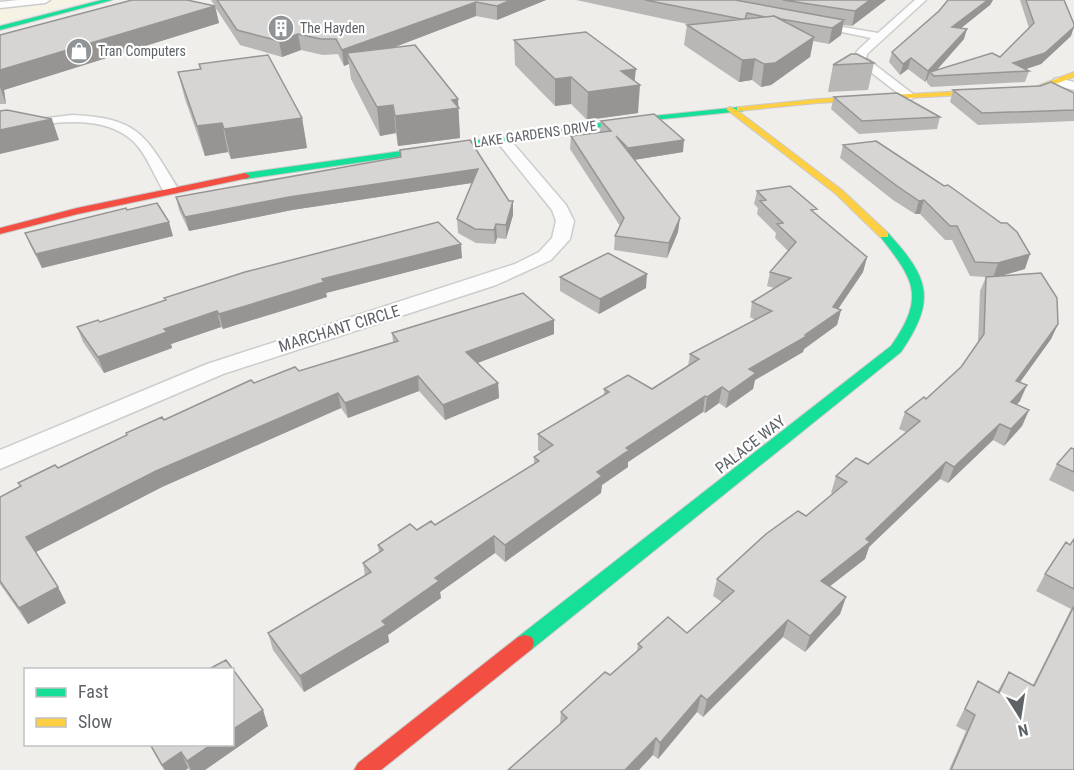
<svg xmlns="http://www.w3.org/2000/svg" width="1074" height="770" font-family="'Roboto Condensed',sans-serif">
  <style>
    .commercial { fill: #f7f3e4 }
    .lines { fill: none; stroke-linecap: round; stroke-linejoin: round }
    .street-casing { stroke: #cbcccc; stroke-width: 3 }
    .fast-casing { stroke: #cacacb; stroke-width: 2 }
    .slow-casing { stroke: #cacacb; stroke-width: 2 }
    .jam-casing { stroke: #cacacb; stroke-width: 2 }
    .street { fill: #fdfcfc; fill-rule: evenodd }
    .fast { fill: #16e098; fill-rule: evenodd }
    .slow { fill: #ffcf43; fill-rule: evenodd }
    .jam { fill: #f24e42; fill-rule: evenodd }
    .wall { fill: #b8b7b5 }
    .shaded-wall { fill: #969594 }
    .building { fill: #d6d5d3; stroke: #969594; stroke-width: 1.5 }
    .labels { text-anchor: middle; stroke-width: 4.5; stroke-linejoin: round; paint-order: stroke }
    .far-poi-label { font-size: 14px; fill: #5f6368; stroke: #fff; text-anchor: start }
    .far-street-label { font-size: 14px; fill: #5f6368; stroke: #fff }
    .street-label { font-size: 16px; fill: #5f6368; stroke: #fff }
  </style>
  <rect width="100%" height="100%" fill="#efeeea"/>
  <path class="commercial" d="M 53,0 L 91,0 L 0,23 L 0,6 Z"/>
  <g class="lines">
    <defs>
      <path id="street" d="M 18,0 L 50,0 L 45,3 L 0,8 L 0,2 Z
        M 915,0 L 926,0 L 867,54 L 866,58 L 913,94 L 915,97 L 908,101 L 854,59 L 857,51 L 871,38 L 808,25 L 813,22 L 878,33 Z
        M 1058,78 L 1074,82 L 1074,90 L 1054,85 L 1054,79 Z
        M 72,115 C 141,118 146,137 179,190 L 177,193 L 165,193 C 154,177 148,156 134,142 C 101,110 40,124 0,132 L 0,124 Z
        M 501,134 L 506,135 L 566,205 L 574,221 L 570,239 L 551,260 L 496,285 L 223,374 L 0,469 L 0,450 L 207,364 L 515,264 L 539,252 L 552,238 L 556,221 L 552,210 L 494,138 Z"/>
      <path id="fast" d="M 102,0 L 112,0 L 0,30 L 0,26 Z
        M 740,107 L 743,107 L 743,111 L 643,121 L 245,179 L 240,176 L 245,173 L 643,117 Z
        M 884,232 L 888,233 C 929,278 937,299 901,352 L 532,649 L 525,651 L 518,649 L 516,643 L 518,637 L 891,346 C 927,295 913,279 879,235 Z"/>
      <path id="slow" d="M 1074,72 L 1074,77 L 1036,91 L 818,103 L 738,111 L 842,190 L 888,233 L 888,237 L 880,237 L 836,194 L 726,109 L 730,107 L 737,110 L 737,107 L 740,107 L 818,99 L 1035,87 Z"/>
      <path id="jam" d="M 245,173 L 250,176 L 248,178 L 78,214 L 0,234 L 0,228 L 77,208 Z
        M 525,635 L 532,637 L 534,643 L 532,649 L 381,770 L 354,770 L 358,763 L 518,637 Z"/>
    </defs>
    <use href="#street" class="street-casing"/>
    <use href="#fast" class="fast-casing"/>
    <use href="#slow" class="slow-casing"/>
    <use href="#jam" class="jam-casing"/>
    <use href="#street" class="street"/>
    <use href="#fast" class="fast"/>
    <use href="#slow" class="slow"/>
    <use href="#jam" class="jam"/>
  </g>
  <path class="wall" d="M 211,0 L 546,0 L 497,20 L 476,16 L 392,48 L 458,108 L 460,138 L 398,146 L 396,133 L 380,136 L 351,79 L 349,64 L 344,66 L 338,54 L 323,55 L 301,50 L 282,57 L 240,45 L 215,7 L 219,23 L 4,90 L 6,104 L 0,104 L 0,35 L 215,6 Z
    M 576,0 L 886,0 L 852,26 L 843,25 L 841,35 L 829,44 L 813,41 L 810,57 L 771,85 L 761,87 L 752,80 L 739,82 L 684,45 L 687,25 L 692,25 Z
    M 948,0 L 993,0 L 990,5 L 961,28 L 964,39 L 937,70 L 1000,57 L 1029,28 L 1020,0 L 1064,0 L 1071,36 L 1041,64 L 1025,69 L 1029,71 L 1025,82 L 931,87 L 927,83 L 927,80 L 925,82 L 908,69 L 900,75 L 889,62 L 892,52 L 939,11 Z
    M 514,40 L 635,81 L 638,113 L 587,120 L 571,104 L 555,106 L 515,65 Z
    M 874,63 L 868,90 L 828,92 L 833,65 Z
    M 199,64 L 302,118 L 307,148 L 231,159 L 228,152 L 205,156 L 185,99 L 178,72 L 200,69 Z
    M 953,90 L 1074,93 L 1074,121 L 978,125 L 950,102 Z
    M 834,97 L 940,117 L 937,129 L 859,134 L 831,109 Z
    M 601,121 L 683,152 L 634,160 L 678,232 L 667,258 L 614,250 L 615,236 L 620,226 L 570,149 L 571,136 L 600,132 Z
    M 470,140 L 509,201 L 513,201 L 513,215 L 506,239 L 497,238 L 495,244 L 476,243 L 458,233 L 457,219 L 472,183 L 292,210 L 189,231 L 179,210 L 176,197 L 401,157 L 400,150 Z
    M 843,145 L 1025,269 L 1001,276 L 1058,324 L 1051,339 L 1020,382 L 1020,401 L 1017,404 L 1029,410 L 1022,426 L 1004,446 L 993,440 L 948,483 L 940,479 L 869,547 L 865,559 L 830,586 L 846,597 L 840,614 L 805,652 L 783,637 L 703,717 L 697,712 L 658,759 L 653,755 L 560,723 L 561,712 L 610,675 L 637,651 L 638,644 L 687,633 L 722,602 L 713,596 L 717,579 L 806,516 L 833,494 L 831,493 L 836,476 L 868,464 L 906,432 L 899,429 L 905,412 L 926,399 L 961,367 L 978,342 L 980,291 L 986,277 L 970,276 L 952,240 L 945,240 L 920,214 L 915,214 L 893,200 L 840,158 Z
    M 757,191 L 816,214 L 867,257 L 863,272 L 838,309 L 841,310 L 837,325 L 804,349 L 803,352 L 755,380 L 753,389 L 726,408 L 719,403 L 705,413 L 703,412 L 628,462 L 628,467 L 602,485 L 601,493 L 505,562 L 495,553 L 440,592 L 441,598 L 388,635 L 389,642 L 304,692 L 273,650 L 268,633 L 365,576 L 363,563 L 379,553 L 378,545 L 417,530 L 435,525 L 534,464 L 534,457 L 541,452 L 538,450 L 538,434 L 604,395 L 604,389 L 652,389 L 688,366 L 690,354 L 755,320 L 750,317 L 752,302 L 774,288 L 767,286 L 770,272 L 788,251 L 775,238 L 776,233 L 757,214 L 758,208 L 754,204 Z
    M 127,210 L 173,236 L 42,268 L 31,247 L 25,233 Z
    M 462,258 L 326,293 L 327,297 L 223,329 L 221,327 L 171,344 L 172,348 L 104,373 L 83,342 L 77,327 L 100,322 L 165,300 L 164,298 Z
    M 560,277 L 646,288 L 599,314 L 560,291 Z
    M 392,333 L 554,334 L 477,363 L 498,383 L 499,398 L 445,420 L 419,391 L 348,418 L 341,408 L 162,487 L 36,552 L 58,587 L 66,603 L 28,624 L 0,584 L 0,497 L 20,486 L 18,483 L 58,468 L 127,435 L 126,433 L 164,420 L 254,383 L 299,371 L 393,342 Z
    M 1074,449 L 1074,492 L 1049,480 L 1057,464 Z
    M 1074,539 L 1074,770 L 949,770 L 966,731 L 956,726 L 978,681 L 997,692 L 1009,672 L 1033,685 L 1071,609 L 1036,591 L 1045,574 L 1070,545 Z
    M 268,726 L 205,770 L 189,770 L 188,768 L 186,770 L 164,770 L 149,744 L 232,744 Z"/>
  <path class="shaded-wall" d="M 511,0 L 546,0 L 497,20 L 497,6 Z
    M 870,0 L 886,0 L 852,26 L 855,11 Z
    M 988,0 L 993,0 L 990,5 L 950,37 L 952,27 Z
    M 476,2 L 476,16 L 353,63 L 347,53 L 349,64 L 344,66 L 342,50 Z
    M 215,6 L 219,23 L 4,90 L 6,104 L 0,87 L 0,70 Z
    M 844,20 L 841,35 L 829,44 L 832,28 Z
    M 1074,27 L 1071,36 L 1041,64 L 1017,72 L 1013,63 Z
    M 967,29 L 964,39 L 933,74 L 930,72 L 927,80 L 925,82 L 928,71 Z
    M 298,34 L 301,50 L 282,57 L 279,41 Z
    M 814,37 L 810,57 L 771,85 L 761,87 L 764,64 Z
    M 911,58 L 908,69 L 900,75 L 903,64 Z
    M 755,59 L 752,80 L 739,82 L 742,60 Z
    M 636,69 L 634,86 L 640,85 L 638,113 L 587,120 L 588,92 L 621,71 Z
    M 571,77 L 571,104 L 555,106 L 555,79 Z
    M 458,99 L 460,138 L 398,146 L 395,116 L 452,100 Z
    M 393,105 L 396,133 L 380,136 L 377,107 Z
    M 302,118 L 307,148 L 231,159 L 224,129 Z
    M 52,119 L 59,140 L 0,154 L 0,130 Z
    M 222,123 L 228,152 L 205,156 L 197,126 Z
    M 684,140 L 683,152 L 627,161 L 628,148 Z
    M 478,169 L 478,182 L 292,210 L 189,231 L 185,217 L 289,197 Z
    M 924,200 L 920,214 L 915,214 L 919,201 Z
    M 513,201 L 513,215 L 506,239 L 506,225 Z
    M 680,218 L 678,232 L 667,258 L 669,243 Z
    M 169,222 L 173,236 L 42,268 L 36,254 Z
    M 496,224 L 497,238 L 495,244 L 494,230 Z
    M 461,244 L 462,258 L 326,293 L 327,297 L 223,329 L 219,314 L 322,279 Z
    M 1030,254 L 1025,269 L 993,278 L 998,263 Z
    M 867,257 L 863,272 L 834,315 L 841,310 L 837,325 L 804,349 L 803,352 L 755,380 L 753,389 L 726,408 L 729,392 L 749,369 L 805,335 L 833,307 Z
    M 647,274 L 646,288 L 599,314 L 600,299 Z
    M 217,311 L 221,327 L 171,344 L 172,348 L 104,373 L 98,357 L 164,329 Z
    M 554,320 L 554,334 L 467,367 L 466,352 Z
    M 1058,324 L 1051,339 L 1010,396 L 1016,381 Z
    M 418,376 L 419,391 L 348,418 L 345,403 Z
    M 498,383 L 499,398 L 445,420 L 443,405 Z
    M 1027,385 L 1020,401 L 1004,418 L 1011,402 Z
    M 722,387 L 719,403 L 705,413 L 707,397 Z
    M 338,393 L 341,408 L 162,487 L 34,553 L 26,537 L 156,471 Z
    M 705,396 L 703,412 L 628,462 L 628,467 L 602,485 L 601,493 L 505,562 L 505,545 L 626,448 Z
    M 1029,410 L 1022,426 L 1004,446 L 1011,429 Z
    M 1000,424 L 993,440 L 948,483 L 954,467 Z
    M 946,462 L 940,479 L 869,547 L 865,559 L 816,597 L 821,581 Z
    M 494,536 L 495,553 L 440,592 L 441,598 L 388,635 L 389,642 L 304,692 L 300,676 L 382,621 L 435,578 Z
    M 58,587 L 66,603 L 28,624 L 19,608 Z
    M 846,597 L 840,614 L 805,652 L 810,636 Z
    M 788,620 L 783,637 L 703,717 L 707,700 Z
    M 701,695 L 697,712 L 658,759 L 660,743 Z
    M 263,710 L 268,726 L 205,770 L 191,770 L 187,761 L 212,744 L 232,744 L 232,730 Z
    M 656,738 L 653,755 L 639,770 L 625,770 Z
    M 181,752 L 188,768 L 186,770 L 165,770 L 162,765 Z"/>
  <path class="building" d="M 132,0 L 187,0 L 215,6 L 0,70 L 0,35 Z
    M 217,0 L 511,0 L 497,6 L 476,2 L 342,50 L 336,39 L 321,39 L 298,34 L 279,41 L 237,30 Z
    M 645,0 L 735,0 L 844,20 L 832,28 L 781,19 L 774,16 L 765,17 L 747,13 L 745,19 L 741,19 Z
    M 783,0 L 870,0 L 855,11 Z
    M 948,0 L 988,0 L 952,27 L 967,29 L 928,71 L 911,58 L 903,64 L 892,52 L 939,11 Z
    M 1026,0 L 1064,0 L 1074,24 L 1074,27 L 1045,53 L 1013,63 L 1029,71 L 934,76 L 930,72 L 992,53 L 1000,57 L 1034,23 Z
    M 774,16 L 814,37 L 775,63 L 764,64 L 755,59 L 742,60 L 687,25 Z
    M 586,32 L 636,69 L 621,71 L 640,85 L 588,92 L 571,77 L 555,79 L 514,40 Z
    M 415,45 L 458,99 L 452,100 L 459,108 L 395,116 L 393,105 L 377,107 L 347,53 Z
    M 851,54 L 857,54 L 874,63 L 833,65 Z
    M 268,55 L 302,118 L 224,129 L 222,123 L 197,126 L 178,72 L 201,69 L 199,64 Z
    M 1051,82 L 1074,93 L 1074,110 L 982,113 L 953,90 L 1040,86 Z
    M 897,93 L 940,117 L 862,121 L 834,97 Z
    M 7,110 L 52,119 L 0,130 L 0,111 Z
    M 654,114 L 684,140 L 628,148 L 616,136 L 680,218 L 669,243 L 615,236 L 624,218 L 571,136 L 611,131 L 601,121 Z
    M 470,140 L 509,201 L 513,201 L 506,225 L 496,224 L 494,230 L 475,229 L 457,219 L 478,169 L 289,197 L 185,217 L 176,197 L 401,157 L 400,150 Z
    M 876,141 L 944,186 L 948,185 L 1001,223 L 1007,223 L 1017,232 L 1030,254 L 998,263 L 975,262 L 957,226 L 950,226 L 924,200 L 919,201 L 897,186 L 843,145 Z
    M 790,186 L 817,209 L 811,210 L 867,257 L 833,307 L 841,310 L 805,335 L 807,336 L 749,369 L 756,373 L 729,392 L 722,387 L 707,397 L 705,396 L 626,448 L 629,450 L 597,472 L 602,476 L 505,545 L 494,536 L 435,578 L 439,581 L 382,621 L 386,625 L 300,676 L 268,633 L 371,572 L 363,563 L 383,550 L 378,545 L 410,524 L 417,530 L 431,521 L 435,525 L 539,461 L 534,457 L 553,445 L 538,434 L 609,392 L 604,389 L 628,375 L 652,389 L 699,359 L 690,354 L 772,311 L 752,302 L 791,278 L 770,272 L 796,242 L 777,224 L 783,223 L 760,201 L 766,200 L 757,191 Z
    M 157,203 L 169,222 L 36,254 L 25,233 L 126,208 L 127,210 Z
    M 438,222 L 461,244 L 322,279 L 324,282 L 219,314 L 217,311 L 164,329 L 167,332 L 98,357 L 77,327 L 98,320 L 100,322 L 166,300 L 164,298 L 245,272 Z
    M 608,253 L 647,274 L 600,299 L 560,277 Z
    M 1041,273 L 1057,298 L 1058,324 L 1016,381 L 1027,385 L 1011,402 L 1029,410 L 1011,429 L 1000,424 L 954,467 L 946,462 L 866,539 L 870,542 L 821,581 L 846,597 L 810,636 L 788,620 L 707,700 L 701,695 L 660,743 L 656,738 L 625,770 L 508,770 L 567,718 L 561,712 L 605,672 L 610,675 L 642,647 L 638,644 L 668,617 L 687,633 L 734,591 L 717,579 L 766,534 L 798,511 L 806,516 L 847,482 L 836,476 L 856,458 L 868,464 L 920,421 L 905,412 L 924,397 L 926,399 L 961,367 L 984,334 L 986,277 Z
    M 523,293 L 554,320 L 466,352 L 498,383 L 443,405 L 418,376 L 345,403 L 338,393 L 156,471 L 26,537 L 58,587 L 19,608 L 0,581 L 0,497 L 21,486 L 18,483 L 55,465 L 58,468 L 127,435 L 126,433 L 162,417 L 164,420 L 251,380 L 254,383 L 295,367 L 299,371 L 398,341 L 392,333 Z
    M 1071,448 L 1074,449 L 1074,472 L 1057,464 Z
    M 1074,539 L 1074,589 L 1045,574 L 1066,542 L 1070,545 Z
    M 1074,606 L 1074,770 L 951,770 L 975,715 L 965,709 L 978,681 L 999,693 L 1009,672 L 1034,686 Z
    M 226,660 L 263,710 L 232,730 L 232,669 L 209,669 Z
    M 150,744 L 212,744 L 187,761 L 181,752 L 162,765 Z"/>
  <defs>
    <symbol id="building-disc" viewBox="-11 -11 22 22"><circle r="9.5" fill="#919496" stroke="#fff"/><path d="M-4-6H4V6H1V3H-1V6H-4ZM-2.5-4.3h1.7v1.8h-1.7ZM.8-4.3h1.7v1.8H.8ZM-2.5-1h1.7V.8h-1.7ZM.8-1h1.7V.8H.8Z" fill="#fff"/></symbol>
    <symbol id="shop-disc" viewBox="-11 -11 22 22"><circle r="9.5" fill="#919496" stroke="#fff"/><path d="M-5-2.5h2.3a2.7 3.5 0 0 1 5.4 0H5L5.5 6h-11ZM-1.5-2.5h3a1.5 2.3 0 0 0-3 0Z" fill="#fff"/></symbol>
  </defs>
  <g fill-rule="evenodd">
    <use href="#building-disc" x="266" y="13" width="30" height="30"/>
    <use href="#shop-disc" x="64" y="36" width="30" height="30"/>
  </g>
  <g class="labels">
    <g class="far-poi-label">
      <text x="300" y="33">The Hayden</text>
      <text x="98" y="56">Tran Computers</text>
    </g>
    <g class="far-street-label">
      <text transform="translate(535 134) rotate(-8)" y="5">LAKE GARDENS DRIVE</text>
    </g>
    <g class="street-label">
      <text transform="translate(339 328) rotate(-17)" y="6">MARCHANT CIRCLE</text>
      <text transform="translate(750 444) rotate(-38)" y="6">PALACE WAY</text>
    </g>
  </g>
  <rect x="24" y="668" width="210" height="78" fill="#ffffff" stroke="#bfc1c3" stroke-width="1.5"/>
  <rect x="36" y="688" width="30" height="9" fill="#16e098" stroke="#bfc1c3" stroke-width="1.5"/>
  <text x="78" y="698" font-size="18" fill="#5f6368">Fast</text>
  <rect x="36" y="718" width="30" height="9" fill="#ffcf43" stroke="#bfc1c3" stroke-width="1.5"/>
  <text x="78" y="728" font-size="18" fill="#5f6368">Slow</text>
  <g transform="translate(1020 716) rotate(168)" stroke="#ffffff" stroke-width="4.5" paint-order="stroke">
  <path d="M0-4.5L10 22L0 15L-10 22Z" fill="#5f6368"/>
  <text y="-9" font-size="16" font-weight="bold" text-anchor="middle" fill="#5f6368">N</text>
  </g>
</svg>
